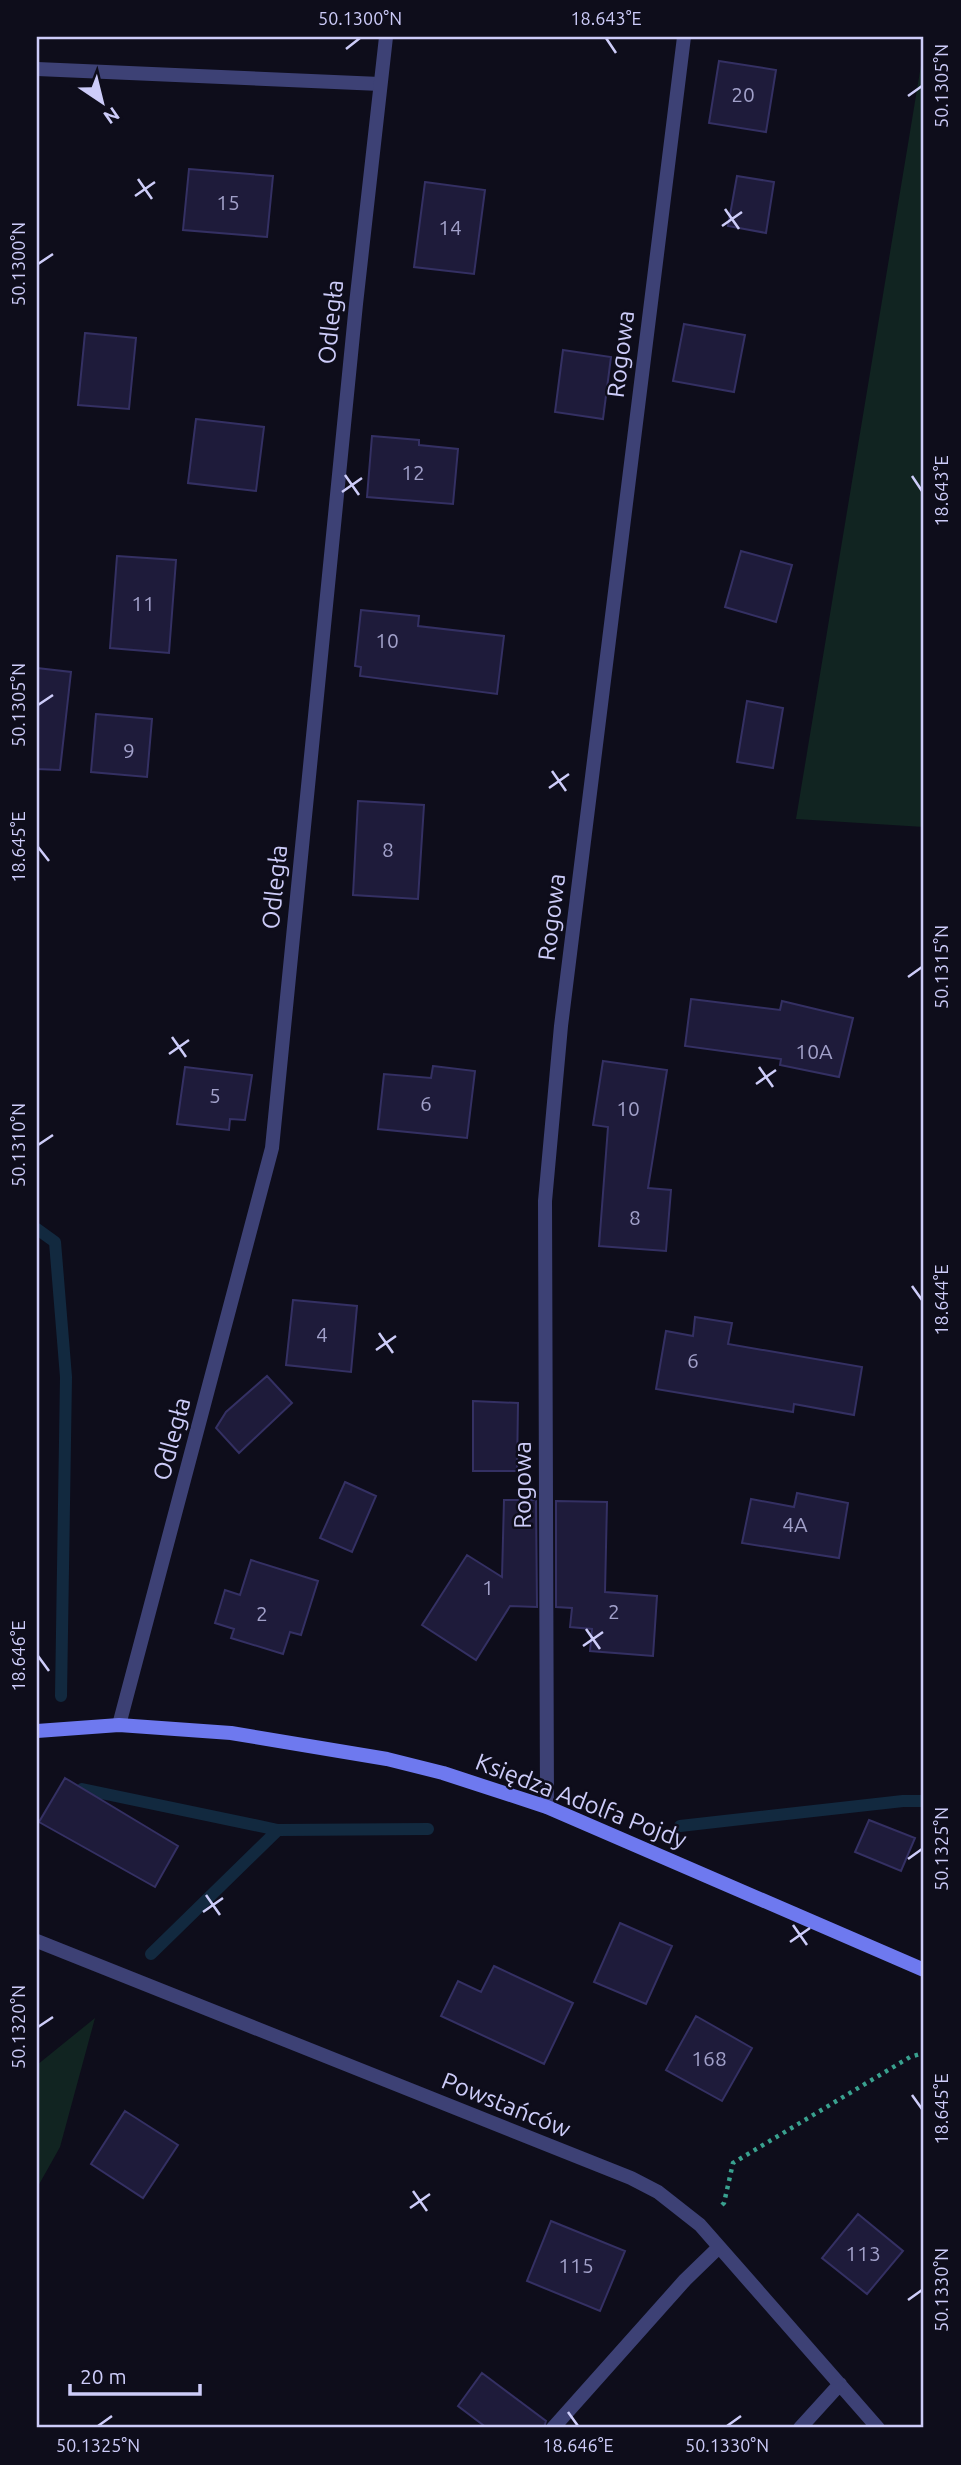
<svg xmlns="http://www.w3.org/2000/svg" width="961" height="2465" font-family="Ubuntu,sans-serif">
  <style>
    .green { fill: #112421 }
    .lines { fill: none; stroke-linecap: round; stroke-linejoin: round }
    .stream { stroke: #12293f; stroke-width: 12 }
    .building { fill: #1e1b3a; stroke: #343063; stroke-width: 2 }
    .path { stroke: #39a18f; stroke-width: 4.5; stroke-dasharray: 3.5 5; stroke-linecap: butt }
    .lane { stroke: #3d4175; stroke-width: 14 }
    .street { stroke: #3d4175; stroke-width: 14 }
    .secondary { stroke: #6e79ef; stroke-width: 14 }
    .ticks { fill: none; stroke: #cdccf9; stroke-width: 2.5 }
    .labels { text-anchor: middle; stroke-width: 5; stroke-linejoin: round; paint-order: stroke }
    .number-label { font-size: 21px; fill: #a1a0c9 }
    .street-label { font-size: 24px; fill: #cdccf9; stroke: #0e0d1b }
    .neatline { fill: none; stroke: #cdccf9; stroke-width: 2.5 }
    .ticks-label { font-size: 18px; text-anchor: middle; fill: #cdccf9 }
  </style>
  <rect width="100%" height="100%" fill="#0e0d1b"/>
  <path class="green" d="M 924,47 L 924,827 L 796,819 L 910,132 Z
    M 95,2018 L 60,2147 L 37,2188 L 37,2065 Z"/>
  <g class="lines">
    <path class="stream" d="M 37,1229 L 55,1242 L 66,1377 L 61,1696
      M 82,1789 L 278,1830
      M 680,1826 L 903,1801 L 924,1801
      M 151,1954 L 278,1830 L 428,1829"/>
  </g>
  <path class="building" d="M 719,61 L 776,70 L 766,132 L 709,123 Z
    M 189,169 L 273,176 L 267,237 L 183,230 Z
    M 737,176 L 774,182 L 766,233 L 728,226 Z
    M 425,182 L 485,190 L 474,274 L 414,267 Z
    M 684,324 L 745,335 L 734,392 L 673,381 Z
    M 85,333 L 136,338 L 129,409 L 78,405 Z
    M 563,350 L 611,357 L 603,419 L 555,412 Z
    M 196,419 L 264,427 L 256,491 L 188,483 Z
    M 372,436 L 419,440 L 419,445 L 458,449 L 453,504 L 367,497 Z
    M 741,551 L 792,565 L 776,622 L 725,607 Z
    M 117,556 L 176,560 L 169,653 L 110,648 Z
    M 361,610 L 419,616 L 418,626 L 504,636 L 497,694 L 360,676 L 361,667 L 355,666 Z
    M 37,668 L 71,672 L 60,770 L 37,769 Z
    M 747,701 L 783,708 L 773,768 L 737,762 Z
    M 96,714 L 152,719 L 147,777 L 91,772 Z
    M 358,801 L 424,805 L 418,899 L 353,895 Z
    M 691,999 L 780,1010 L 782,1001 L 853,1018 L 839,1077 L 780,1065 L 781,1059 L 685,1046 Z
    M 603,1061 L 667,1070 L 648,1188 L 671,1190 L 666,1251 L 599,1246 L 608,1127 L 593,1125 Z
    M 433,1066 L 475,1071 L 467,1138 L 378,1129 L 384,1074 L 431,1078 Z
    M 185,1067 L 252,1075 L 245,1120 L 230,1119 L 229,1130 L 177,1124 Z
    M 293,1300 L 357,1306 L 351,1372 L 286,1365 Z
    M 695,1317 L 732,1323 L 728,1344 L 862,1367 L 854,1415 L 794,1404 L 793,1412 L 656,1389 L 666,1331 L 693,1336 Z
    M 267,1376 L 292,1403 L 239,1453 L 216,1428 L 226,1412 Z
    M 473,1401 L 518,1403 L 517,1471 L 473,1471 Z
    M 345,1482 L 376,1496 L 352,1552 L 320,1538 Z
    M 797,1493 L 848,1503 L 839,1558 L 742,1543 L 751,1499 L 794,1507 Z
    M 504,1500 L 536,1500 L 537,1607 L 510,1606 L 476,1660 L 422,1625 L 467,1555 L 502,1577 Z
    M 556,1501 L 607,1502 L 605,1592 L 657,1596 L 653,1656 L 590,1651 L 592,1629 L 570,1627 L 572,1608 L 556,1607 Z
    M 251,1560 L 318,1581 L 301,1635 L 290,1632 L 283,1654 L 231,1638 L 234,1629 L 215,1623 L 225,1590 L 240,1595 Z
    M 65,1778 L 178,1846 L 155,1887 L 39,1822 Z
    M 869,1820 L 915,1838 L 901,1871 L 855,1852 Z
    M 620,1923 L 672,1946 L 646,2004 L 594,1982 Z
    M 494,1966 L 573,2003 L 544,2064 L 441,2016 L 458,1981 L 481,1992 Z
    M 696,2016 L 752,2048 L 722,2101 L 666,2070 Z
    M 125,2111 L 178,2145 L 143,2198 L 91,2164 Z
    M 858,2214 L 903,2251 L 867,2294 L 822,2258 Z
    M 551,2221 L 625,2251 L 600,2311 L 527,2281 Z
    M 482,2373 L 546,2421 L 544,2428 L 487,2428 L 458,2406 Z"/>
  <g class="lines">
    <path class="path" d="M 722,2205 L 724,2203 L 733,2163 L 910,2057 L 924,2053"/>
    <path class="lane" d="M 37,69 L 380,84"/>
    <path class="street" d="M 119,1725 L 272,1148 L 356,304 L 386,37
      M 547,1807 L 545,1201 L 561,1026 L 684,37
      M 37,1941 L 631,2178 L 658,2192 L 700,2225 L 878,2428
      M 553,2428 L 685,2280 L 719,2247
      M 800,2428 L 840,2384"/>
    <path class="secondary" d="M 37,1731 L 119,1725 L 231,1733 L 387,1759 L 443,1773 L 547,1807 L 924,1970"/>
  </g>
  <path class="ticks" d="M 606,38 L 616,53M 346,49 L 360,38M 908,96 L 922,86M 138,179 L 152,199M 135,196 L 155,182M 725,209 L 739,229M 722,226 L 742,212M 38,264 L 53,254M 345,475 L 359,495M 912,476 L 922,491M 342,492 L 362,478M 38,705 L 53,695M 552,771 L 566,791M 549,788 L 569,774M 38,847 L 49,861M 908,977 L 922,967M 172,1037 L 186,1057M 169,1054 L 189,1040M 759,1067 L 773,1087M 756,1084 L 776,1070M 38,1145 L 53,1135M 912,1286 L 922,1300M 379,1333 L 393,1353M 376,1350 L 396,1336M 586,1629 L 600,1649M 583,1646 L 603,1632M 38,1656 L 49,1671M 908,1859 L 922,1849M 206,1895 L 220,1915M 203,1912 L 223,1898M 793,1925 L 807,1945M 790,1942 L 810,1928M 38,2027 L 53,2017M 912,2095 L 922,2109M 413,2191 L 427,2211M 410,2208 L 430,2194M 908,2300 L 922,2290M 568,2412 L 578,2426M 98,2426 L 112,2416M 727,2426 L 741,2416"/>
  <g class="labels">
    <g class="number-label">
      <text x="743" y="102">20</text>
      <text x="228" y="210">15</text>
      <text x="450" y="235">14</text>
      <text x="413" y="480">12</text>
      <text x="143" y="611">11</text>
      <text x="387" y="648">10</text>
      <text x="129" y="758">9</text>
      <text x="388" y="857">8</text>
      <text x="814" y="1059">10A</text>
      <text x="215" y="1103">5</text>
      <text x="426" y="1111">6</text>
      <text x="628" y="1116">10</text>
      <text x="635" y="1225">8</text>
      <text x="322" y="1342">4</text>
      <text x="693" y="1368">6</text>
      <text x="795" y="1532">4A</text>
      <text x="488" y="1595">1</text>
      <text x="614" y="1619">2</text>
      <text x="262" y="1621">2</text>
      <text x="709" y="2066">168</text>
      <text x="863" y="2261">113</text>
      <text x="576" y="2273">115</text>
    </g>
    <g class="street-label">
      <text transform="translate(331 322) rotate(-84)" y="8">Odległa</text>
      <text transform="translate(621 354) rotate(-83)" y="8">Rogowa</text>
      <text transform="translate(275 887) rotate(-84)" y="8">Odległa</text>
      <text transform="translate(552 917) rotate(-83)" y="8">Rogowa</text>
      <text transform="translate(172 1439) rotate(-75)" y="8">Odległa</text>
      <text transform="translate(523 1485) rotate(-90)" y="8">Rogowa</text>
      <text transform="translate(581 1801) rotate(21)" y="8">Księdza Adolfa Pojdy</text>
      <text transform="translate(506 2105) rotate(22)" y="8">Powstańców</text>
    </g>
  </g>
  <rect width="961" height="2465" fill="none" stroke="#0e0d1b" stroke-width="77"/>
  <g transform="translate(102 102) rotate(145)" stroke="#0e0d1b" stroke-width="5" paint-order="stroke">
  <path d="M0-5L12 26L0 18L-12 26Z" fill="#cdccf9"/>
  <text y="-10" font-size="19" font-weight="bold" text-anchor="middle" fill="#cdccf9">N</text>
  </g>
  <path d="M70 2384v10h130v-10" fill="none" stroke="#cdccf9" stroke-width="3.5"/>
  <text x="80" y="2384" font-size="21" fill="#cdccf9" stroke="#0e0d1b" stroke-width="5" paint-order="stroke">20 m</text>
  <rect x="38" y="38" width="884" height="2388" class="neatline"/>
  <g class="ticks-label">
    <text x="360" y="25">50.1300°N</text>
    <text x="606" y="25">18.643°E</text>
    <text transform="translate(942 86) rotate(-90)" y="6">50.1305°N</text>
    <text transform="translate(19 264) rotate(-90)" y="6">50.1300°N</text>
    <text transform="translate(942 491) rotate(-90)" y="6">18.643°E</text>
    <text transform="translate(19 705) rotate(-90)" y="6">50.1305°N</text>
    <text transform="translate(19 847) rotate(-90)" y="6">18.645°E</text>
    <text transform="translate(942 967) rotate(-90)" y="6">50.1315°N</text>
    <text transform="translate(19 1145) rotate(-90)" y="6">50.1310°N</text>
    <text transform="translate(942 1300) rotate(-90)" y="6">18.644°E</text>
    <text transform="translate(19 1656) rotate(-90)" y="6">18.646°E</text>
    <text transform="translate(942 1849) rotate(-90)" y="6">50.1325°N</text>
    <text transform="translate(19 2027) rotate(-90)" y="6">50.1320°N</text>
    <text transform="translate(942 2109) rotate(-90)" y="6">18.645°E</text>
    <text transform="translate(942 2290) rotate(-90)" y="6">50.1330°N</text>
    <text x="98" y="2452">50.1325°N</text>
    <text x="578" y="2452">18.646°E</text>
    <text x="727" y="2452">50.1330°N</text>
  </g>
</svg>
